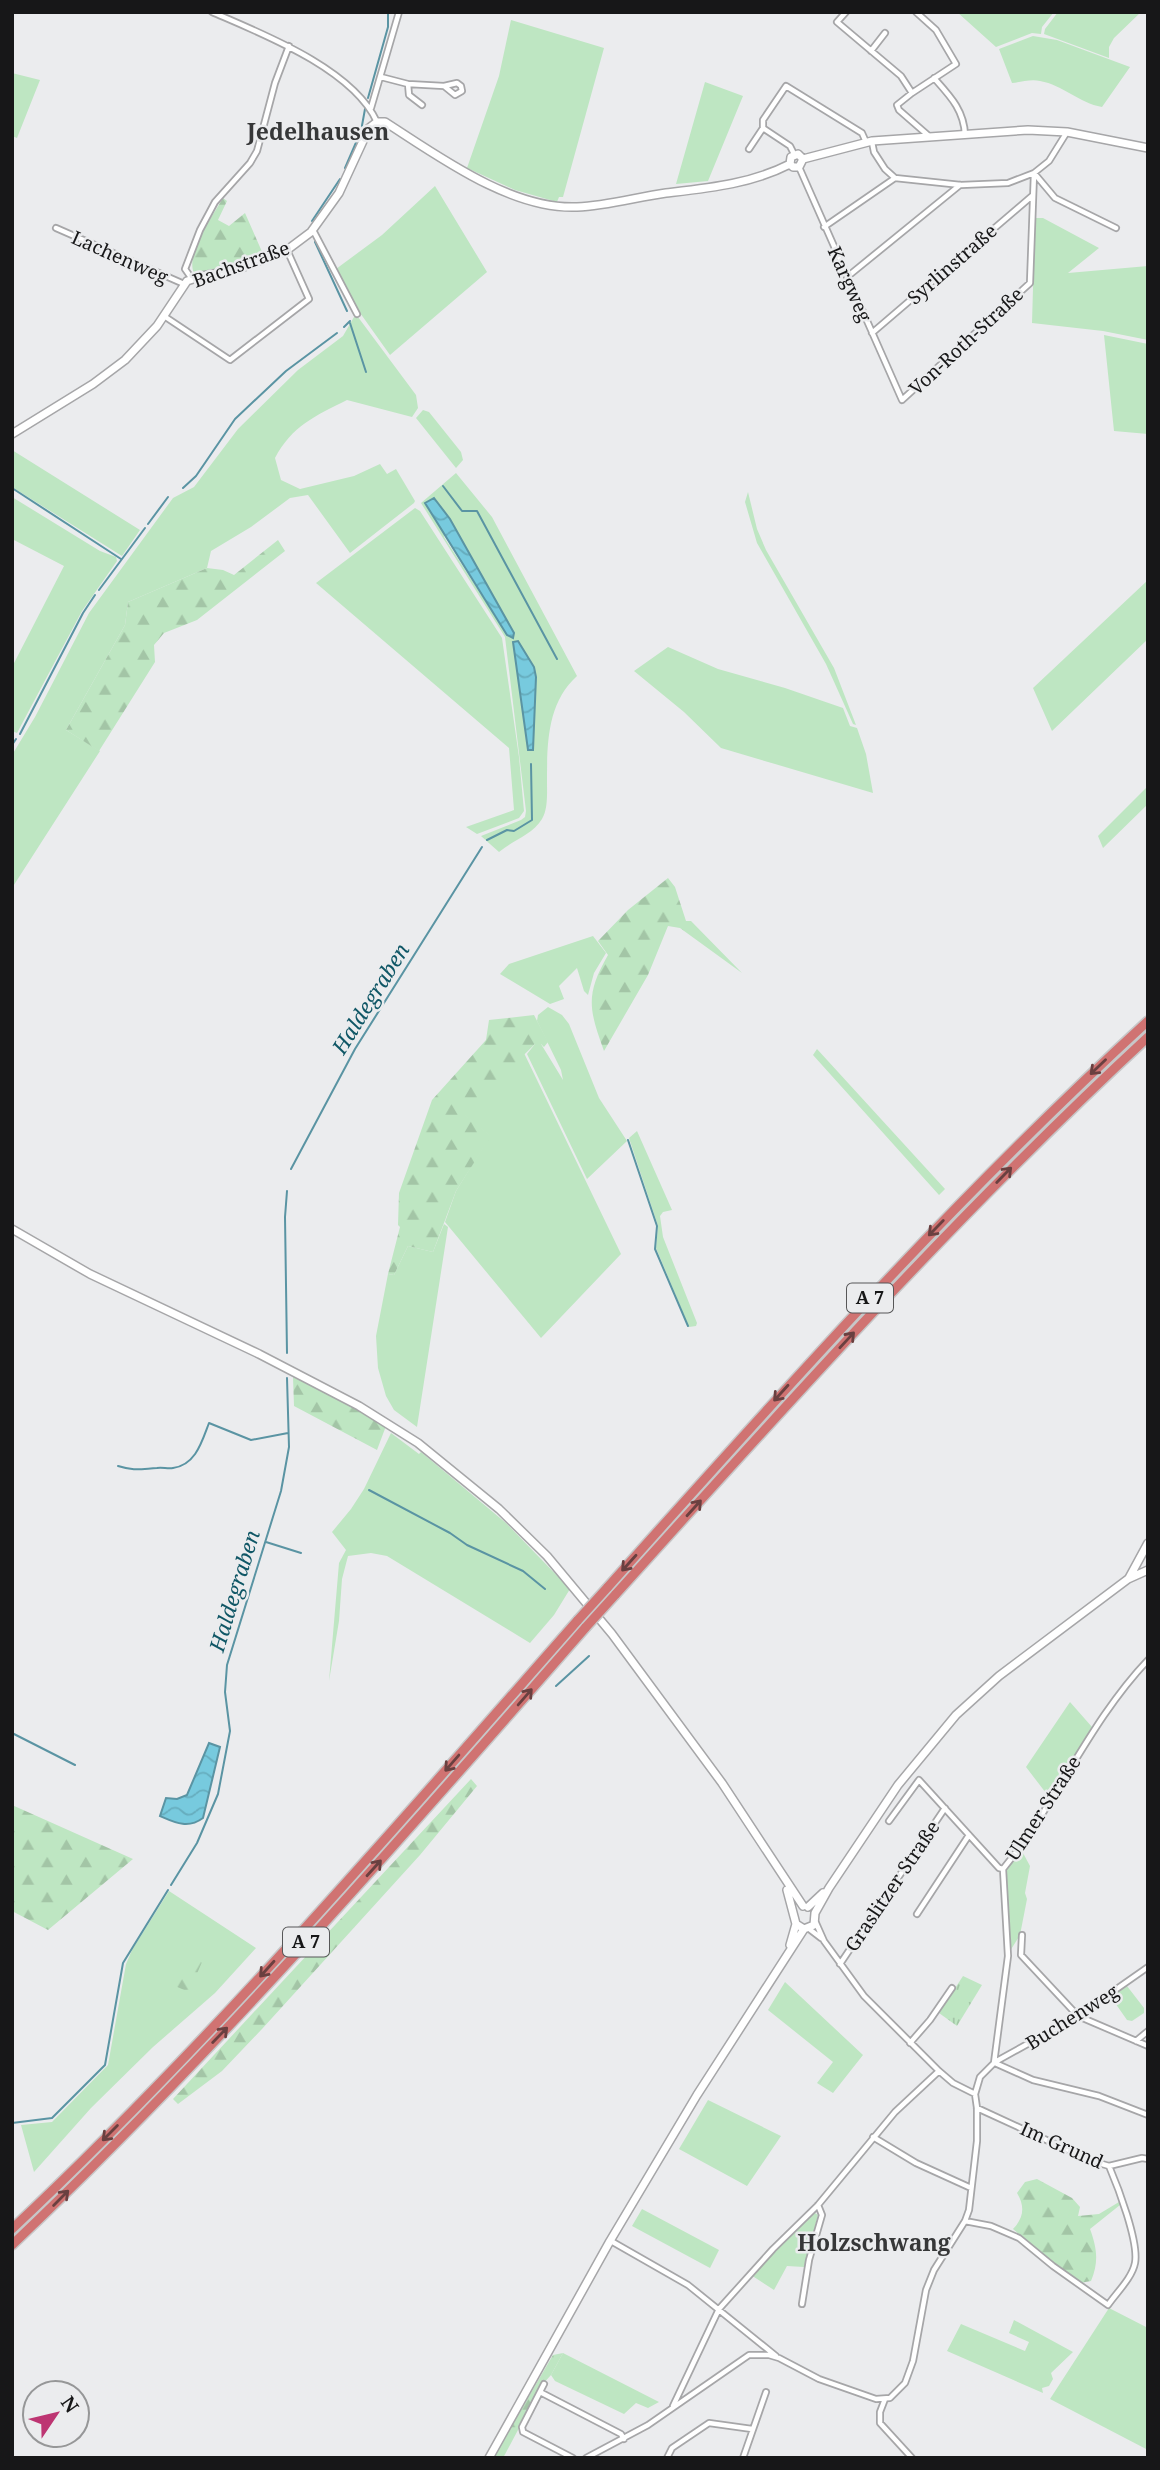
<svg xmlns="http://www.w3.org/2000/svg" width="1160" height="2470" font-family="'Noto Serif',serif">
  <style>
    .green { fill: #bee6c2; fill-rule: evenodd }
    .forest { fill: url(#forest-firs) }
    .park { fill: url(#park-tufts) }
    .water { fill: url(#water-waves); stroke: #5a94a3; stroke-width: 2 }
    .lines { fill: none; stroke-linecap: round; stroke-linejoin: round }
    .stream { stroke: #5a94a3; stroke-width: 2 }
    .street-casing { stroke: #a6a6a8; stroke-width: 8 }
    .secondary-casing { stroke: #a6a6a8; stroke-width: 10 }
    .highway-casing { stroke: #c7c7c8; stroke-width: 12 }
    .street { stroke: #fff; stroke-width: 4.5 }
    .secondary { stroke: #fff; stroke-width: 7 }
    .highway { stroke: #d07372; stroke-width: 9 }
    .highway-bridge-casing { stroke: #c7c7c8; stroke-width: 12; stroke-linecap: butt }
    .highway-bridge { stroke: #d07372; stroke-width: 9 }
    .oneway { stroke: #6a4040 }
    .labels { text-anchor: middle; stroke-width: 5; stroke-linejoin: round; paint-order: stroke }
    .shield { fill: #ebecee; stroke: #575758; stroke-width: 2 }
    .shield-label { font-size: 18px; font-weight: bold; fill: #171718 }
    .street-label { font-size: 19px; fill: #171718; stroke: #ebecee }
    .water-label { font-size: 21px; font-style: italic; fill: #105766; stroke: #ebecee }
    .quarter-label { font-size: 23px; font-weight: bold; fill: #363738; stroke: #ebecee }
  </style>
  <defs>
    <pattern id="forest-firs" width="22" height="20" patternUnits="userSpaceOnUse" patternTransform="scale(1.75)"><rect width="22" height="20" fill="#bee6c2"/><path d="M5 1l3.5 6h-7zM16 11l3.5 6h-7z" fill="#a3c5a6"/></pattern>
    <pattern id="park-tufts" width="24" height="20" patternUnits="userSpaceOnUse" patternTransform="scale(1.75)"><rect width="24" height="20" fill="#bee6c2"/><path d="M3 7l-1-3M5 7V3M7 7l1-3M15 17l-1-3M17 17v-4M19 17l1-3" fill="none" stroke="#a3c5a6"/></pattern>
    <pattern id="water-waves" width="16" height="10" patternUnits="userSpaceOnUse" patternTransform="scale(1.75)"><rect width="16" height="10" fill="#77cade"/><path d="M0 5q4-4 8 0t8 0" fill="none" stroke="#66adbe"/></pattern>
  </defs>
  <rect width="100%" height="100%" fill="#ebecee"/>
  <path class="green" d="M 957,12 L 1054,12 L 1042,27 L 1041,34 L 1032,33 L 996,47 Z
    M 1058,12 L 1141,12 L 1114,38 L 1109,47 L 1109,58 L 1044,34 L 1045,29 Z
    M 511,20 L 604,48 L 563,197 L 559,197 L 557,202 L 515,190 L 467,168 L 499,76 Z
    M 1033,36 L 1057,40 L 1130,67 L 1102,107 C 1079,103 1063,85 1040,81 C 1031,79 1021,82 1012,83 L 999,49 Z
    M 12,73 L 40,80 L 17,138 L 12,136 Z
    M 705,82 L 743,96 L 708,181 L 676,184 Z
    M 435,186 L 487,272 L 390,355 L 348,296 L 336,269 L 382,235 Z
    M 1035,218 L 1043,218 L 1099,248 L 1068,273 L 1148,266 L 1148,340 L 1103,331 L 1032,323 Z
    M 354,317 L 358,317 L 416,395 L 418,408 L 412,417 L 347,400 C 315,416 292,426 275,458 L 281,480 L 300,489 L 354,476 L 380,464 L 387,474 L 396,469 L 415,501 L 414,503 L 350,553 L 308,495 L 290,498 L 251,527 L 211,551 L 207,568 L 128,602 L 125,625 L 66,730 L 100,751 L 12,888 L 12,755 L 35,717 L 89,613 L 173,498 L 194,487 L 238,429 L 298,370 L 343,336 Z
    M 1104,335 L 1148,344 L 1148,434 L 1114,431 Z
    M 423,410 L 429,412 L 461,452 L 463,460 L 456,468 L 416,418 Z
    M 12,450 L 140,530 L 122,556 L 12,487 Z
    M 456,473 L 492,517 L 577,676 C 547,703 547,744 547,782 C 547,794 548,809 542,819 C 532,835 513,840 499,852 L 481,836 L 521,820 L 525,817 L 526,811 L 505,637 L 421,503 ZM 450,519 L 514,633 L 513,638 L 507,635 L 444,537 ZM 514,642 L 536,677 L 533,750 L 528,750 Z
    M 748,492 L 757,529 L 766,550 L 834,668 L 856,725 L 853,724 L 826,664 L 757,543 L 745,502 Z
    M 12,497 L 100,551 L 116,557 L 117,561 L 82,611 L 17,733 L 12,731 L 12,667 L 64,566 L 12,539 Z
    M 415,508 L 420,511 L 502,638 L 519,757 L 524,811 L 519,818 L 477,834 L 466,827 L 514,810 L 509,748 L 316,583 Z
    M 1148,580 L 1148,639 L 1052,731 L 1033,688 Z
    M 668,647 L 718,669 L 785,688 L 843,708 L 850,726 L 857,728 L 866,754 L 873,793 L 721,748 L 684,712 L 634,671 Z
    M 1148,786 L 1148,804 L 1103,848 L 1098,836 Z
    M 593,936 L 606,953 L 594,973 L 588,995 L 584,991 L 577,968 L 559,986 L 564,999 L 550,1004 L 500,974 L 509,964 Z
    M 548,1007 L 562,1015 L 569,1024 L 599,1098 L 627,1141 L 587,1179 L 527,1054 L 535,1044 L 541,1044 L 563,1080 L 561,1070 L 537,1021 L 538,1015 Z
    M 817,1049 L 945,1189 L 939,1195 L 813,1055 Z
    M 524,1053 L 621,1254 L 541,1338 L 445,1222 L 456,1191 L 490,1136 L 463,1114 Z
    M 637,1131 L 672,1210 L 663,1212 L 660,1216 L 663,1237 L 697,1323 L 696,1326 L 689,1327 L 656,1248 L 658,1226 L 629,1138 Z
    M 444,1224 L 448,1227 L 417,1427 L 394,1410 L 386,1396 L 378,1368 L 376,1336 L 388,1274 L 394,1275 L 408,1246 L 433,1252 Z
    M 391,1433 L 419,1454 L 421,1452 L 506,1523 L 570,1589 L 554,1615 L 530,1643 L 387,1556 L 371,1553 L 348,1556 L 342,1579 L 339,1621 L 329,1681 L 339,1563 L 346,1550 L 332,1532 L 351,1509 L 364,1489 Z
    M 1070,1702 L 1092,1727 L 1049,1797 L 1026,1767 Z
    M 1020,1852 L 1023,1853 L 1030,1866 L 1025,1893 L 1027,1899 L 1020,1935 L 1010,1951 L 1005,1874 L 1009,1865 Z
    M 169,1891 L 256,1948 L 215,1993 L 153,2047 L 91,2108 L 34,2172 L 21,2125 L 52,2122 L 108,2065 L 126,1964 L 132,1950 Z
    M 785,1982 L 863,2055 L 833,2093 L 817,2083 L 833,2062 L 768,2010 Z
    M 1127,1986 L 1144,2008 L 1144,2013 L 1132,2021 L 1127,2020 L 1113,2000 L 1115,1994 Z
    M 708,2100 L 781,2136 L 747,2186 L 679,2149 Z
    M 642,2209 L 719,2250 L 710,2268 L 632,2226 Z
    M 815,2213 L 818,2215 L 804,2267 L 787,2266 L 774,2290 L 751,2275 Z
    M 1109,2308 L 1148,2328 L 1148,2450 L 1050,2399 Z
    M 1014,2320 L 1073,2352 L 1051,2373 L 1053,2379 L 1049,2386 L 1042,2388 L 1043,2393 L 947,2351 L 961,2324 L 1025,2351 L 1029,2342 L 1009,2333 Z
    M 563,2353 L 659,2402 L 648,2408 L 636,2403 L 624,2414 L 555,2381 L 551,2375 Z"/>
  <path class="forest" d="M 223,198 L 227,201 L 218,220 L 229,226 L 245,213 L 263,254 L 273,250 L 275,253 L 236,267 L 194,273 C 185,255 213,215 223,198 Z
    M 278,540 L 285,551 L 197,620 L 164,633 L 154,645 L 155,662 L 99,751 L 66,730 L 125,625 L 128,602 L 207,568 L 223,570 L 234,575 Z
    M 668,878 L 675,887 L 686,921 L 691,921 L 742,973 L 680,928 L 668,926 L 648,975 L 604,1051 C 589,1009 585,995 608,955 L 598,941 L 628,910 Z
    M 534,1015 L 548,1042 L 544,1047 L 541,1044 L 535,1044 L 464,1114 L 491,1136 L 456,1191 L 433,1252 L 408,1246 L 394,1275 L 388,1274 L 400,1227 L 398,1225 L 399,1193 L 432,1100 L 486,1040 L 489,1020 Z
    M 293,1377 L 339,1399 L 386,1426 L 377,1450 L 294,1406 Z
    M 471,1779 L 477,1786 L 420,1855 L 262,2029 L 222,2071 L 178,2104 L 173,2099 Z
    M 12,1805 L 133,1859 L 48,1930 L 12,1911 Z
    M 188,1956 L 202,1962 L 189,1992 L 175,1986 Z
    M 1037,2179 L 1072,2198 L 1080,2207 L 1078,2216 L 1099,2214 L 1119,2202 L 1120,2205 L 1090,2229 C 1097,2248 1099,2262 1091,2281 L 1080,2283 L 1051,2262 L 1013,2229 C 1024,2218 1025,2206 1017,2193 L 1025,2182 Z
    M 563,2353 L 551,2375 L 542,2385 L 503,2458 L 493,2458 L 553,2355 Z"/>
  <path class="park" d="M 963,1976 L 982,1985 L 957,2026 L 939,2013 Z"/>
  <path class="water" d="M 434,498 L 450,519 L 514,633 L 513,638 L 507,635 L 425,503 Z
    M 518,641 L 534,667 L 536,677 L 533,750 L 528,750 L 513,642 Z
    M 209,1743 L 220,1747 L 203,1818 C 188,1829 176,1823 160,1816 L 166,1798 L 177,1799 L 187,1795 Z"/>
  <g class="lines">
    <path class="stream" d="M 368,98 L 388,27 L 388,12
      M 345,168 L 361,131 L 365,109
      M 312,221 L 340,179
      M 315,242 L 347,311
      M 350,323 L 366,372
      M 344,327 L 350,321
      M 443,486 L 462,511 L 477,511 L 557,659
      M 12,488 L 121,559
      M 183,488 L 196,476 L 235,419 L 286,371 L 337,333
      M 148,524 L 168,497
      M 99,590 L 145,528
      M 20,734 L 83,613 L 95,595
      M 12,745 L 16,739
      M 487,840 L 507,830 L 514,831 L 532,820 L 531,764
      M 628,1140 L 657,1226 L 655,1249 L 688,1326
      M 291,1169 L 355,1049 L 482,847
      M 287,1353 L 285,1217 L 287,1191
      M 118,1466 C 134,1471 140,1469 157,1468 C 162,1467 168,1469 173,1468 C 196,1465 202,1441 209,1423 L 251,1440 L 288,1433
      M 369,1490 L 450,1533 L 467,1545 L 523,1571 L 545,1589
      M 266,1542 L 301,1553
      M 556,1686 L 589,1656
      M 12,1733 L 75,1765
      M 171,1885 L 197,1843 L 218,1794 L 230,1731 L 225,1692 L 227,1665 L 281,1491 L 289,1447 L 287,1378
      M 12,2123 L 52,2118 L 105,2065 L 123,1963 L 168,1890"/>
    <defs>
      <path id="street" d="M 212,12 C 263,34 353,69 377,122
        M 846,12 L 837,22 L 901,76 L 912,93 L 956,64 L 936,30 L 916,12
        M 871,51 L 885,33
        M 381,77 L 408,84 L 444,86 L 455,95 L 462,91 L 461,86 L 457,83 L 444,86
        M 934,78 C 950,96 964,110 965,135
        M 408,84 L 409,95 L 422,105
        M 912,93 L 897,105 L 899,110 L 930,137
        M 371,108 L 399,12
        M 872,142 L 874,152 L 885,169 L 895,178 L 961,185 L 1008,183 L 1034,173 L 1055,198 L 1116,228
        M 749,149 L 763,128
        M 794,154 L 790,146 L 763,128 L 763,120 L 786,86 L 862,133 L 866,142
        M 799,167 L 902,400 L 1030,283 L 1034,173 L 1049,161 L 1067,132
        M 824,227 L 895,178
        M 56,228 L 184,284
        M 313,230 L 357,314
        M 847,277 L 960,185
        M 192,279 L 185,269 L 200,230 L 215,202 L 250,163 L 257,151 L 275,83 L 289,46
        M 164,316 L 230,360 L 309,299 L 287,250
        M 872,333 L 1032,196
        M 889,1821 L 919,1780 L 999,1868 L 1003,1869
        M 917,1914 L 969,1835
        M 816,1923 L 824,1941 L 864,1996 L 939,2071 L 953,2083 L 975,2094
        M 808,1928 L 821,1938
        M 1022,1935 L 1021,1955 L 1078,2016 L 1148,2046
        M 840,1964 L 945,1808
        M 1136,2041 L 1148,2031
        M 910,2043 L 930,2020 L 952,1988
        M 995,2062 L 1078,2016 L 1148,1967
        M 995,2063 L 1033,2080 L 1099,2096 L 1148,2115
        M 977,2108 L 1092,2161 L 1109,2166 L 1142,2158 L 1148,2159
        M 873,2137 L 916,2163 L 971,2188
        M 965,2221 L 991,2226 L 1019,2238 L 1053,2266 L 1108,2305 C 1117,2292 1132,2278 1135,2263 C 1139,2242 1118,2187 1109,2166
        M 611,2241 L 688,2285 L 776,2356
        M 802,2304 L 809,2260 L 822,2215 L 818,2205
        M 544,2384 L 522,2427 L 523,2432 L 573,2458
        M 540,2392 L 621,2434 L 624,2439
        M 885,2399 L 880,2412 L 880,2423 L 912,2458
        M 673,2406 L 719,2309 L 773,2249 L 818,2205 L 895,2112 L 939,2071
        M 586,2458 L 648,2425 L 749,2355 L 769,2355 L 779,2358 L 819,2379 L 876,2399 L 890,2398 L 905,2383 L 913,2361 L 926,2290 L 934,2270 L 965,2221 L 969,2210 L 977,2141 L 977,2108 L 975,2094 L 980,2077 L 994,2063 L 1008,1956 L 1003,1869 C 1057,1803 1089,1722 1148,1660
        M 667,2458 L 672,2448 L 709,2423 L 752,2429
        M 743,2458 L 766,2392"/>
      <path id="secondary" d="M 790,164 L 793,167 L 799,167 L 803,159
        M 12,434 L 93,384 L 125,360 L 157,326 L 187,281 L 202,276 L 236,270 L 287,250 L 311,232 L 339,193 L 369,128 L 377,122 L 385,122 C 438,156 511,210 577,207 C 607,206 637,197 666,193 C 709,188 751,184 790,164 L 791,157 L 798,154 L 803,159 L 872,141 L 1028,130 L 1067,132 L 1148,148
        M 12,1229 L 90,1274 L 259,1354 L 359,1406 L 418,1443 L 499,1509 L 547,1556 L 612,1634 L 722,1783 L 803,1906
        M 1129,1578 L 1148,1543
        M 787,1890 L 796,1924 L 790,1945
        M 808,1907 L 823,1893
        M 796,1924 L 804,1929 L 814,1925 L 815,1913 L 829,1888 L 898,1785 L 956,1715 L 999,1676 L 1128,1579 L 1148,1570
        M 489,2458 L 610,2241 L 697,2095 L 804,1929"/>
      <path id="highway" d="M 607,1588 C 781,1393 955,1198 1148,1021
        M 615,1595 C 787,1404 959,1212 1148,1037
        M 12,2229 C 214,2039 395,1828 578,1620
        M 12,2245 C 216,2051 401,1839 586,1627"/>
    </defs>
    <use href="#street" class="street-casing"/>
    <use href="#secondary" class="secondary-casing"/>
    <use href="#highway" class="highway-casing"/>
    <use href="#street" class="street"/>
    <use href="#secondary" class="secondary"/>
    <use href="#highway" class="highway"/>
    <defs>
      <path id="highway-bridge" d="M 578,1620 L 607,1588
        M 586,1627 L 615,1595"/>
    </defs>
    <use href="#highway-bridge" class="highway-bridge-casing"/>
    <use href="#highway-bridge" class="highway-bridge"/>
  </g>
  <defs><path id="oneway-shaft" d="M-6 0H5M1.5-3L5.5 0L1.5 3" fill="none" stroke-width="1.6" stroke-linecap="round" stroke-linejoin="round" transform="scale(1.75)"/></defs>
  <g class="oneway">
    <use href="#oneway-shaft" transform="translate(1098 1067) rotate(136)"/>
    <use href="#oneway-shaft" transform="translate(1004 1175) rotate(-46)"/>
    <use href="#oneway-shaft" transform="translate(936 1228) rotate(134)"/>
    <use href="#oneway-shaft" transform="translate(847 1340) rotate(-47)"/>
    <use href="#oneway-shaft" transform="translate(781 1393) rotate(132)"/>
    <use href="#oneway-shaft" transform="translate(694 1508) rotate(-48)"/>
    <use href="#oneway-shaft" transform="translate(629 1563) rotate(132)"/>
    <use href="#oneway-shaft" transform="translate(525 1697) rotate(-49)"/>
    <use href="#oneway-shaft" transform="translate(452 1763) rotate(131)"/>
    <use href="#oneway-shaft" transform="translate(374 1868) rotate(-48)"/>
    <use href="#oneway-shaft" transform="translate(267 1969) rotate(132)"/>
    <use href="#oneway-shaft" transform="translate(220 2035) rotate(-46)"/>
    <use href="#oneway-shaft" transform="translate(110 2133) rotate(135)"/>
    <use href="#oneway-shaft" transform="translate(61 2198) rotate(-45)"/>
  </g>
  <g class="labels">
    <g class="shield">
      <rect x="847" y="1283.5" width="46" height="29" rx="5"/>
      <rect x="283" y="1927.5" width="46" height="29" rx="5"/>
    </g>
    <g class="shield-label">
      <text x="870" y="1304">A 7</text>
      <text x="306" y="1948">A 7</text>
    </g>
    <g class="street-label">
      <text transform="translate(120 257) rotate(24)" y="7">Lachenweg</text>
      <text transform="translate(241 264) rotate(-20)" y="7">Bachstraße</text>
      <text transform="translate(952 264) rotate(-41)" y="7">Syrlinstraße</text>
      <text transform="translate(850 284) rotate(66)" y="7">Kargweg</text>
      <text transform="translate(966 341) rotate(-43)" y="7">Von-Roth-Straße</text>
      <text transform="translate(1043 1808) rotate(-57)" y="7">Ulmer Straße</text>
      <text transform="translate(892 1886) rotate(-56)" y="7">Graslitzer Straße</text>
      <text transform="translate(1072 2017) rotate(-32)" y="7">Buchenweg</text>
      <text transform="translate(1062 2145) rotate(24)" y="7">Im Grund</text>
    </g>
    <g class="water-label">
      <text transform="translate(371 999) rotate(-58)" y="7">Haldegraben</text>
      <text transform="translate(235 1591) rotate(-73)" y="7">Haldegraben</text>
    </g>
    <g class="quarter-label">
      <text x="318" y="140">Jedelhausen</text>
      <text x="874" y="2251">Holzschwang</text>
    </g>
  </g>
  <rect width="1160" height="2470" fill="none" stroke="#171718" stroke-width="28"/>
  <g transform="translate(56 2414) rotate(55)"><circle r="33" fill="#ebecee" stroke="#969798" stroke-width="2"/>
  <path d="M0-5L12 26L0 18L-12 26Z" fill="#bd3572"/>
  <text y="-10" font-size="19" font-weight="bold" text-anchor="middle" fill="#171718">N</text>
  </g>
</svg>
